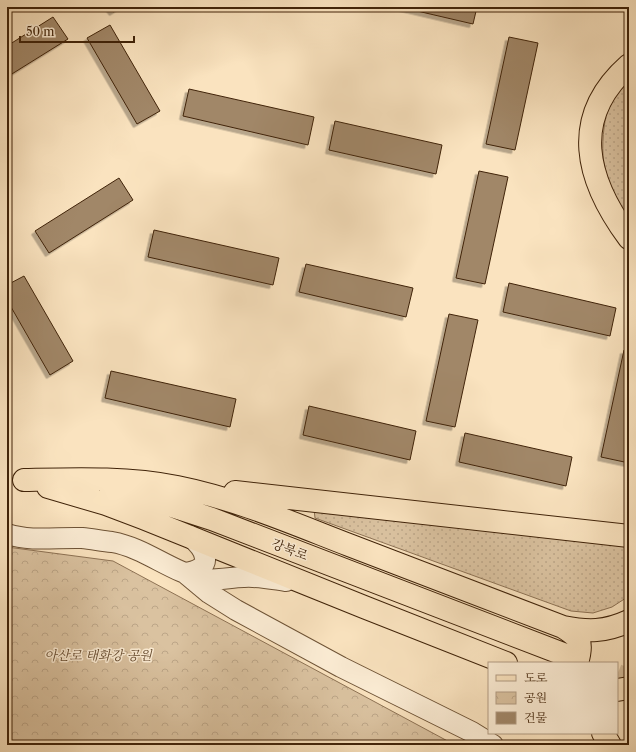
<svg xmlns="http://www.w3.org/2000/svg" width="636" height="752" font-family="'Libre Caslon Text','Noto Serif KR',serif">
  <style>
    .grass { fill: url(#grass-dots); stroke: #8d7254 }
    .park { fill: url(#park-crowns); stroke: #8d7254 }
    .building { fill: #a18768; stroke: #402309; filter: url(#shadow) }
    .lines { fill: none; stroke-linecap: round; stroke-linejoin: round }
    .major-tunnel { stroke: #d5bd9b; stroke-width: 22; stroke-dasharray: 22 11; stroke-linecap: butt }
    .minor-casing { stroke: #6e5336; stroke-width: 22 }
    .major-casing { stroke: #402309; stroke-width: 24 }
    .minor { stroke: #fcedd5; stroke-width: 20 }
    .major { stroke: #fae3bf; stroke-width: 22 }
    .labels { text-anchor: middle; stroke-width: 3; stroke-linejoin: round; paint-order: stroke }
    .street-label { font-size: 13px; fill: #402309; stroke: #fcedd5 }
    .park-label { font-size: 13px; font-style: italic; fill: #664b2f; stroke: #fcedd5 }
  </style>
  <defs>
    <pattern id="grass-dots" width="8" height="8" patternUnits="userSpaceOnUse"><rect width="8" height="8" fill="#dac2a0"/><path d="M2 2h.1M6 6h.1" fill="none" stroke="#bca688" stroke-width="1.8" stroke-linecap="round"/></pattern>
    <pattern id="park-crowns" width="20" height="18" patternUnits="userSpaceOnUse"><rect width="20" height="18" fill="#dac2a0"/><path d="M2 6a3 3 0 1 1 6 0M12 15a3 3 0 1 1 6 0" fill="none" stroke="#bca688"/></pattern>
    <filter id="shadow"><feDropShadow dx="-3.5" dy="3.5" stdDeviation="0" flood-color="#0004"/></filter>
  </defs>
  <rect width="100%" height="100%" fill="#fae3bf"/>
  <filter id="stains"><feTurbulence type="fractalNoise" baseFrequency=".005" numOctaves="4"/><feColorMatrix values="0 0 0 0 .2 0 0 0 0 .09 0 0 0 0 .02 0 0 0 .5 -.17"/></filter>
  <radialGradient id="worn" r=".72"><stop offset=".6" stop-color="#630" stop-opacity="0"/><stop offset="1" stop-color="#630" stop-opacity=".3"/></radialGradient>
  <path class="grass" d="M 629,79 L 629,221 C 619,204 609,187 605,168 C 601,153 603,130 606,116 C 610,102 620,90 629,79 Z
    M 314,509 L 629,547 L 629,596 L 612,607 L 593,613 L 571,611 L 315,518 Z"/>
  <path class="park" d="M 7,547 L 113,561 L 455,745 L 7,745 Z"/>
  <path class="building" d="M 109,7 L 121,7 L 113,12 Z
    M 400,7 L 477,7 L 473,24 Z
    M 53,17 L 68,39 L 7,77 L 7,46 Z
    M 110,25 L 160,111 L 137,124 L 87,38 Z
    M 509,37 L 538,43 L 515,150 L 486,144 Z
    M 189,89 L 314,117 L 308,145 L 183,116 Z
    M 335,121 L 442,145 L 436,174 L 329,150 Z
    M 479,171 L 508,177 L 485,284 L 456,278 Z
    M 119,178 L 133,200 L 49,253 L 35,231 Z
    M 154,230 L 279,258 L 273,285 L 148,257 Z
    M 306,264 L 413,288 L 406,317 L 299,292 Z
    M 24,276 L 73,361 L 50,375 L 7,300 L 7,285 Z
    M 509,283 L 616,308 L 610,336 L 503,312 Z
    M 449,314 L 478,320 L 455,427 L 426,421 Z
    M 624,350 L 629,351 L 629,463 L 601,457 Z
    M 111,371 L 236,399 L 230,427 L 105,398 Z
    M 309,406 L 416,431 L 410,460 L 303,435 Z
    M 465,433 L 572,457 L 566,486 L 459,462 Z"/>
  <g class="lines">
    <path class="major-tunnel" d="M 617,675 L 629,680"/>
    <defs>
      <path id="minor" d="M 7,534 C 32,542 57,537 82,538 C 92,539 102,541 112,542 C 146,548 172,573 205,579 C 218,581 231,577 244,577 C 258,576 272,579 286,581
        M 185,573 L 209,593 L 236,610 L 341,667 L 472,732 L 493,745
        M 185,573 C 214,569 208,552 190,536"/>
      <path id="major" d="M 629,65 C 569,118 586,180 629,238
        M 24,480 C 75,479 127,477 177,487 C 237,499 292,523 349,545 C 420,572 492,600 563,627 C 588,632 605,632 629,621
        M 48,487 L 106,504 L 143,518 L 364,607 L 506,663
        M 111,491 L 166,504 L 212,519 L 563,654
        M 235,492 L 629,536
        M 563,627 C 581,638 583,643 577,663
        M 617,690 L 629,688
        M 603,733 L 610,745"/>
    </defs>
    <use href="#minor" class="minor-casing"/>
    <use href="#major" class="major-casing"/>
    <use href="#minor" class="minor"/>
    <use href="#major" class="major"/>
  </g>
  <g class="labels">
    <g class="street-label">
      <text transform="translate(290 549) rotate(21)" y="5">강북로</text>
    </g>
    <g class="park-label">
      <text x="98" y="660">아산로 태화강 공원</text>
    </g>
  </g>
  <rect width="636" height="752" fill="none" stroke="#fae3bf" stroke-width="24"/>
  <rect x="8" y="8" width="620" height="736" fill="none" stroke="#402309" stroke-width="2"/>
  <rect x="12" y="12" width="612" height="728" fill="none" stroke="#402309"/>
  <rect x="488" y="662" width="130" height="72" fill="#fcedd5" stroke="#b19c83"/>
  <rect x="496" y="675" width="20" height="6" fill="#fae3bf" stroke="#b19c83"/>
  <text x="524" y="682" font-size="12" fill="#402309">도로</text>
  <rect x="496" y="692" width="20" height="12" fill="url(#park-crowns)" stroke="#b19c83"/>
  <text x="524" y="702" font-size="12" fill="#402309">공원</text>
  <rect x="496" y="712" width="20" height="12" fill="#a18768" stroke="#b19c83"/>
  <text x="524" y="722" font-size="12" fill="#402309">건물</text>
  <path d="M20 36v6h114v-6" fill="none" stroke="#402309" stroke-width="2"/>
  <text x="26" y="36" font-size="12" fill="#402309" stroke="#fcedd5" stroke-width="3" paint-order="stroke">50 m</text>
  <rect width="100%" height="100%" filter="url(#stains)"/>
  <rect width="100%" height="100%" fill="url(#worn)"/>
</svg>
